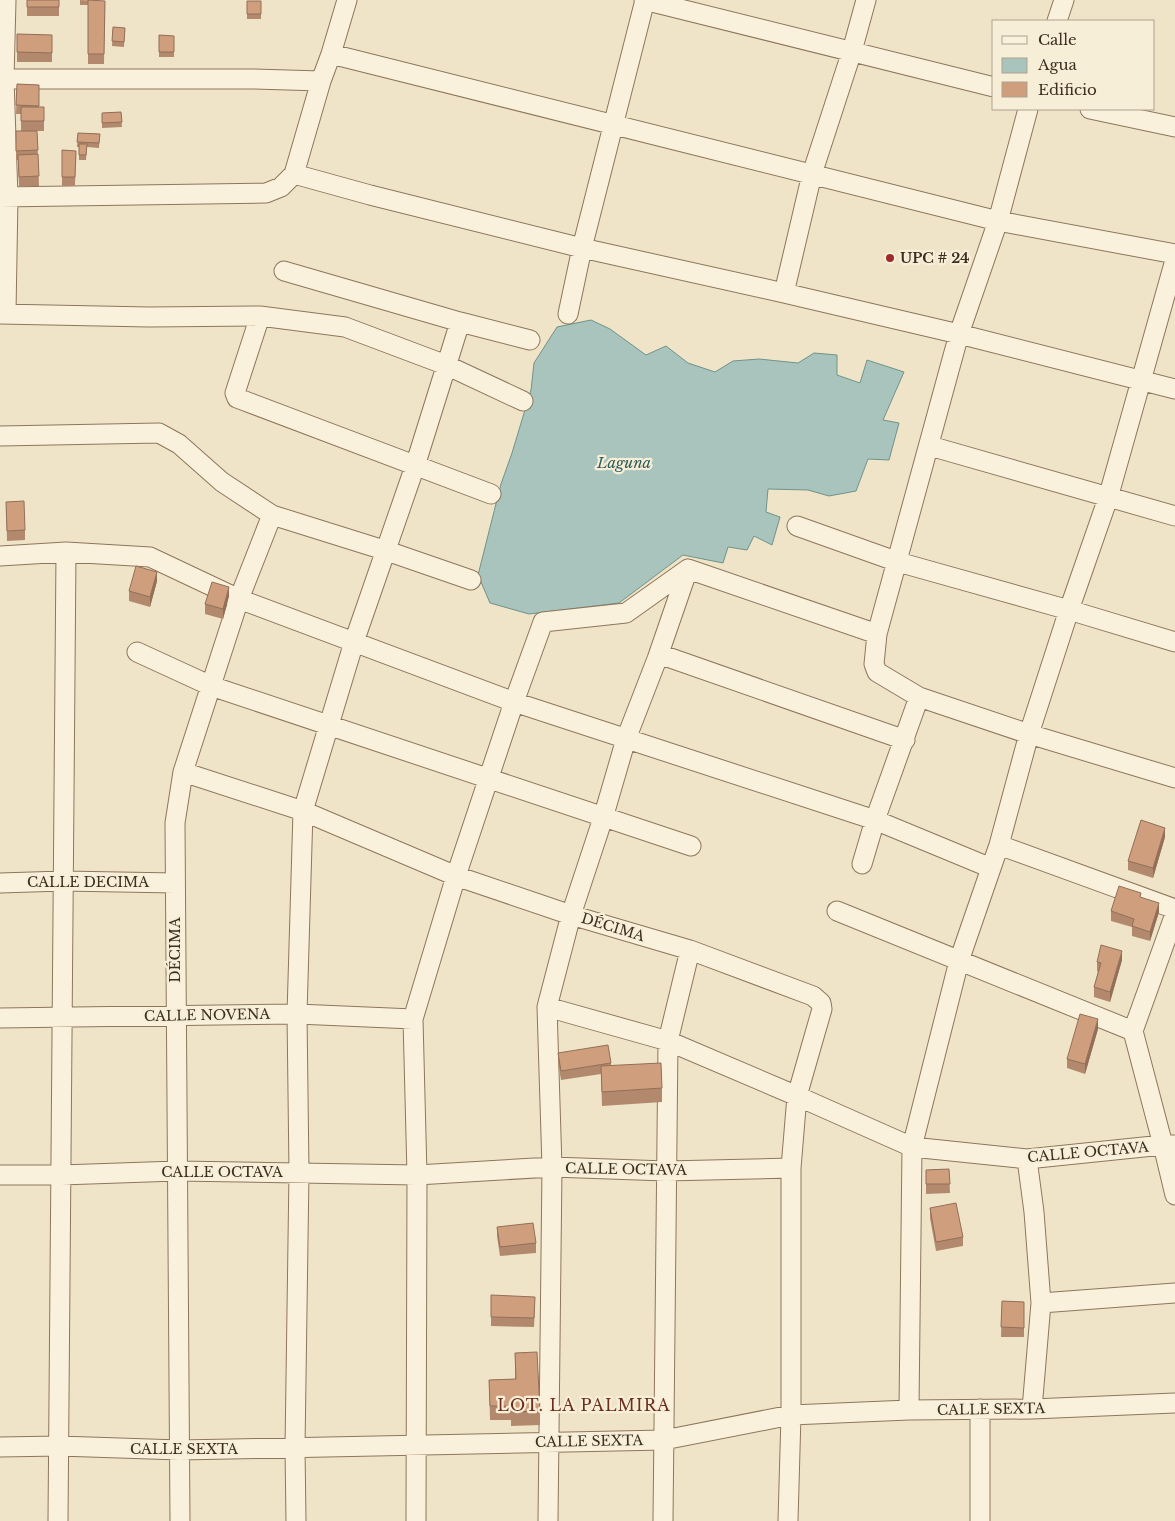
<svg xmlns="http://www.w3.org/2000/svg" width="1175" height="1521" font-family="'Libre Baskerville',serif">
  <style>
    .water { fill: #a9c4bc; stroke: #6f938a }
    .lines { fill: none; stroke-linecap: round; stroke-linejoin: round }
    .minor-casing { stroke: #8d765c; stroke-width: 21 }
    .minor { stroke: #faf1dc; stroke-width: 19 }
    .wall { fill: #b2896c }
    .shaded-wall { fill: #916f58 }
    .building { fill: #cf9f7d; stroke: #916f58 }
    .poi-dot { fill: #9e2a2b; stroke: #f7eed8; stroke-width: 2 }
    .labels { text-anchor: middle; stroke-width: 4.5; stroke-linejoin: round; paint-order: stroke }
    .poi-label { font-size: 14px; font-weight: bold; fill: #3d2e20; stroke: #f7eed8; text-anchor: start }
    .street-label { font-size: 14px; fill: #3d2e20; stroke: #f7eed8 }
    .water-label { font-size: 15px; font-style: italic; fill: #2f5d5a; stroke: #f7eed8 }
    .quarter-label { font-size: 16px; letter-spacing: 1px; fill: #6b2e1e; stroke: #f7eed8 }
  </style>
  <rect width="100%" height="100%" fill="#f0e4c8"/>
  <path class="water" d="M 591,320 L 610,329 L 646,355 L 666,346 L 688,363 L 715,372 L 733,361 L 759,359 L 798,363 L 814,353 L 837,355 L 837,375 L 860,383 L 867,360 L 904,372 L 883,420 L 899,423 L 889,460 L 868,459 L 856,491 L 829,496 L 808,490 L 768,489 L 766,512 L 780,517 L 772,545 L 754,536 L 747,550 L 728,547 L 723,563 L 683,555 L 619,603 L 529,614 L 490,603 L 478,575 L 501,484 L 512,453 L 531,390 L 534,363 L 557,327 Z"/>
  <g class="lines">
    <defs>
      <path id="minor" d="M 6,0 L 4,79 L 8,197 L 6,313
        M 644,0 L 994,87
        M 1057,21 L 1064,0
        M 331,54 L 998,221 L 1175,254
        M 0,79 L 252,79 L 321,81 L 294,174 L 281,187 L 266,193 L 0,197
        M 321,81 L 331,54 L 347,0
        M 1028,109 L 998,221 L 959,334 L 877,634 L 874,664 L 877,672 L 919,697 L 1029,734 L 1175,778
        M 1090,109 L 1175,127
        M 294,174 L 370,195 L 582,248 L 784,293 L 959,334 L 1175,389
        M 284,271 L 460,322 L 530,340
        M 784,293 L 812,174 L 852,51 L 866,0
        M 0,314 L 149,317 L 260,316 L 345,327 L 446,365 L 523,401
        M 568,314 L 582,248 L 645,0
        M 260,316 L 235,393 L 237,398 L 491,494
        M 0,436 L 159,433 L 179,444 L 222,482 L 272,515 L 239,599 L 183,772 L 175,823 L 180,1521
        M 930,446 L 1175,516
        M 272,515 L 387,551 L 471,580
        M 797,526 L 898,562 L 1069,610 L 1175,642
        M 0,556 L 66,552 L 150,557 L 239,599 L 514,702 L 875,820 L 991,868
        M 688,569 L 877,634
        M 137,652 L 211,686 L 691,846
        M 659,654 L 905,740
        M 183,772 L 303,811 L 456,876 L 571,915 L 690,950 L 813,996 L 821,1003 L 822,1009 L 797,1096 L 668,1041 L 547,1007
        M 999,845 L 1175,909
        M 862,864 L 875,820 L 919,697
        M 0,883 L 63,881 L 175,883
        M 837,911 L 1133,1031
        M 1175,914 L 1133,1031 L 1163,1145 L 1175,1195
        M 0,1018 L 297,1014 L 413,1019
        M 1027,1159 L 1034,1212 L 1041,1303 L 1032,1409
        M 0,1175 L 61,1175 L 177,1171 L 417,1175 L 552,1167 L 666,1171 L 791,1168 L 797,1096 L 912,1147 L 1027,1159 L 1163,1145 L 1175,1145
        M 1041,1303 L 1175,1293
        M 980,1409 L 980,1521
        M 909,1410 L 912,1147 L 959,961 L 999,845 L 1029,734 L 1069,610 L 1108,498 L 1175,260
        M 0,1447 L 59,1446 L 180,1450 L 664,1440 L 791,1415 L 909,1410 L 1032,1409 L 1175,1403
        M 58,1521 L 66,552
        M 296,1521 L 295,1448 L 299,1172 L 297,1014 L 303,811 L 354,642 L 415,466 L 460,322
        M 416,1521 L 417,1175 L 413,1019 L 456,876 L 514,702 L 543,622 L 626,613 L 688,569
        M 548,1521 L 552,1167 L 547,1007 L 571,915 L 603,818 L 626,739 L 657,659 L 688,569
        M 663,1521 L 668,1041 L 690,950
        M 788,1521 L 791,1415 L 791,1168"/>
    </defs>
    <use href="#minor" class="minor-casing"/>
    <use href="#minor" class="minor"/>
  </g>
  <path class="wall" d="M 27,0 L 59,0 L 59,16 L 27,16 Z
    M 80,0 L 105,1 L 104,64 L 88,64 L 88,5 L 80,5 Z
    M 247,1 L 261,1 L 261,19 L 247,19 Z
    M 113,27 L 125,28 L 124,47 L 112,46 Z
    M 17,34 L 52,35 L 52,62 L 17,62 Z
    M 159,35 L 174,36 L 174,57 L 159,57 Z
    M 17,84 L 39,85 L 39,107 L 44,107 L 44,131 L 21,131 L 21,114 L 16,114 Z
    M 121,112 L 122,127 L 102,128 L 102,113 Z
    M 16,131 L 37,131 L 39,186 L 19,186 L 18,160 L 16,160 Z
    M 78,133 L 100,134 L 99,148 L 87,147 L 86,160 L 79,160 L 79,147 L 77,147 Z
    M 62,150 L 76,151 L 75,186 L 62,186 Z
    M 6,502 L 25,530 L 25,540 L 7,541 Z
    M 157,581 L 150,607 L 129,601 L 129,591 Z
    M 229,596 L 223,619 L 205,614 L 205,604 Z
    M 1165,837 L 1153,878 L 1128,870 L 1128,861 Z
    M 1141,897 L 1159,912 L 1150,941 L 1132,936 L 1132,927 L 1111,921 L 1111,911 Z
    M 1122,960 L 1110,1002 L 1094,997 L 1094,987 L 1098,972 L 1097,971 L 1097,962 Z
    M 1098,1029 L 1085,1074 L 1067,1068 L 1067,1059 Z
    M 558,1053 L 611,1063 L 611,1066 L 662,1088 L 662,1102 L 602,1106 L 601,1074 L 561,1080 L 558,1062 Z
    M 949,1169 L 950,1193 L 926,1194 L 926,1170 Z
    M 930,1208 L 963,1237 L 963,1246 L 936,1251 L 930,1218 Z
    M 497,1227 L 536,1243 L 536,1253 L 500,1256 L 497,1236 Z
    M 491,1295 L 535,1307 L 534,1327 L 491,1326 Z
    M 1002,1301 L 1024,1302 L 1024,1337 L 1001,1337 Z
    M 515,1353 L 540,1411 L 540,1425 L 511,1426 L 511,1420 L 490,1420 L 489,1380 L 515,1379 Z"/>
  <path class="shaded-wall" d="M 157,572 L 157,581 L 150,607 L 150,597 Z
    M 229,587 L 229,596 L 223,619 L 223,609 Z
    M 1165,828 L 1165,837 L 1153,878 L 1153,868 Z
    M 1159,903 L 1159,912 L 1150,941 L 1150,932 Z
    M 1122,951 L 1122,960 L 1110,1002 L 1110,992 Z
    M 1098,1019 L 1098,1029 L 1085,1074 L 1085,1064 Z"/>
  <path class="building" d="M 27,0 L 59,0 L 59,7 L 27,7 Z
    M 88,0 L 105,1 L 104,54 L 88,54 Z
    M 247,1 L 261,1 L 261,14 L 247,14 Z
    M 113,27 L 125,28 L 124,42 L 112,41 Z
    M 17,34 L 52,35 L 52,53 L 17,52 Z
    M 159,35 L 174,36 L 174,52 L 159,52 Z
    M 17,84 L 39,85 L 39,106 L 16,105 Z
    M 21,107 L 44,107 L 44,121 L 21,121 Z
    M 121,112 L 122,122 L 102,123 L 102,113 Z
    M 16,131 L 37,131 L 38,150 L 16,151 Z
    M 78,133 L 100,134 L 99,143 L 77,142 Z
    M 79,144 L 87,144 L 86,155 L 79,155 Z
    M 62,150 L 76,151 L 75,177 L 62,177 Z
    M 38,154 L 39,176 L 19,177 L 18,155 Z
    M 24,501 L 25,530 L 7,531 L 6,502 Z
    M 136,566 L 157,572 L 150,597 L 129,591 Z
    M 212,582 L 229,587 L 223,609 L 205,604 Z
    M 1141,820 L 1165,828 L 1153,868 L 1128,861 Z
    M 1119,886 L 1141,893 L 1140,897 L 1159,903 L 1150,932 L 1132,926 L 1134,919 L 1111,911 Z
    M 1101,945 L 1122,951 L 1110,992 L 1094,987 L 1101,963 L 1097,962 Z
    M 1080,1014 L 1098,1019 L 1085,1064 L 1067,1059 Z
    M 608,1045 L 611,1063 L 561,1071 L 558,1053 Z
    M 661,1063 L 662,1088 L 602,1092 L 601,1066 Z
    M 949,1169 L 950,1184 L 926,1184 L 926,1170 Z
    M 956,1203 L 963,1237 L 936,1242 L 930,1208 Z
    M 533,1223 L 536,1243 L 500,1247 L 497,1227 Z
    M 491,1295 L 535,1297 L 534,1318 L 491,1317 Z
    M 1002,1301 L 1024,1302 L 1024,1328 L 1001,1327 Z
    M 537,1352 L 540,1411 L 511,1412 L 511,1406 L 490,1406 L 489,1380 L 516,1379 L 515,1353 Z"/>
  <circle class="poi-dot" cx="890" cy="258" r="5"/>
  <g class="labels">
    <g class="poi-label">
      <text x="900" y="263">UPC # 24</text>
    </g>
    <g class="street-label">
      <text x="88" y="887">CALLE DECIMA</text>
      <text transform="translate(613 927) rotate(17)" y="5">DÉCIMA</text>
      <text transform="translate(175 950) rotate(-90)" y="5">DÉCIMA</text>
      <text transform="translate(207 1015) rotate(-1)" y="5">CALLE NOVENA</text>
      <text transform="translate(1088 1152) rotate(-5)" y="5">CALLE OCTAVA</text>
      <text transform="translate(626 1169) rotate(1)" y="5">CALLE OCTAVA</text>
      <text x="222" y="1177">CALLE OCTAVA</text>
      <text transform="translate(991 1409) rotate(-1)" y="5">CALLE SEXTA</text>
      <text transform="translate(589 1441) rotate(-1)" y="5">CALLE SEXTA</text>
      <text x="184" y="1454">CALLE SEXTA</text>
    </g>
    <g class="water-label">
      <text x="624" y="468">Laguna</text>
    </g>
    <g class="quarter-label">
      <text x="584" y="1411">LOT. LA PALMIRA</text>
    </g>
  </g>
  <rect x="992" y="20" width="162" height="90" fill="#f7eed8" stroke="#ada18e"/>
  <rect x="1002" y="36" width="25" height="8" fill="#faf1dc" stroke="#ada18e"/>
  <text x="1038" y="45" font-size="15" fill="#3d2e20">Calle</text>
  <rect x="1002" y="58" width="25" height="15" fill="#a9c4bc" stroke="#ada18e"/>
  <text x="1038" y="70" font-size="15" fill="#3d2e20">Agua</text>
  <rect x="1002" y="82" width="25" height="15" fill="#cf9f7d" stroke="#ada18e"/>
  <text x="1038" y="95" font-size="15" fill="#3d2e20">Edificio</text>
</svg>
